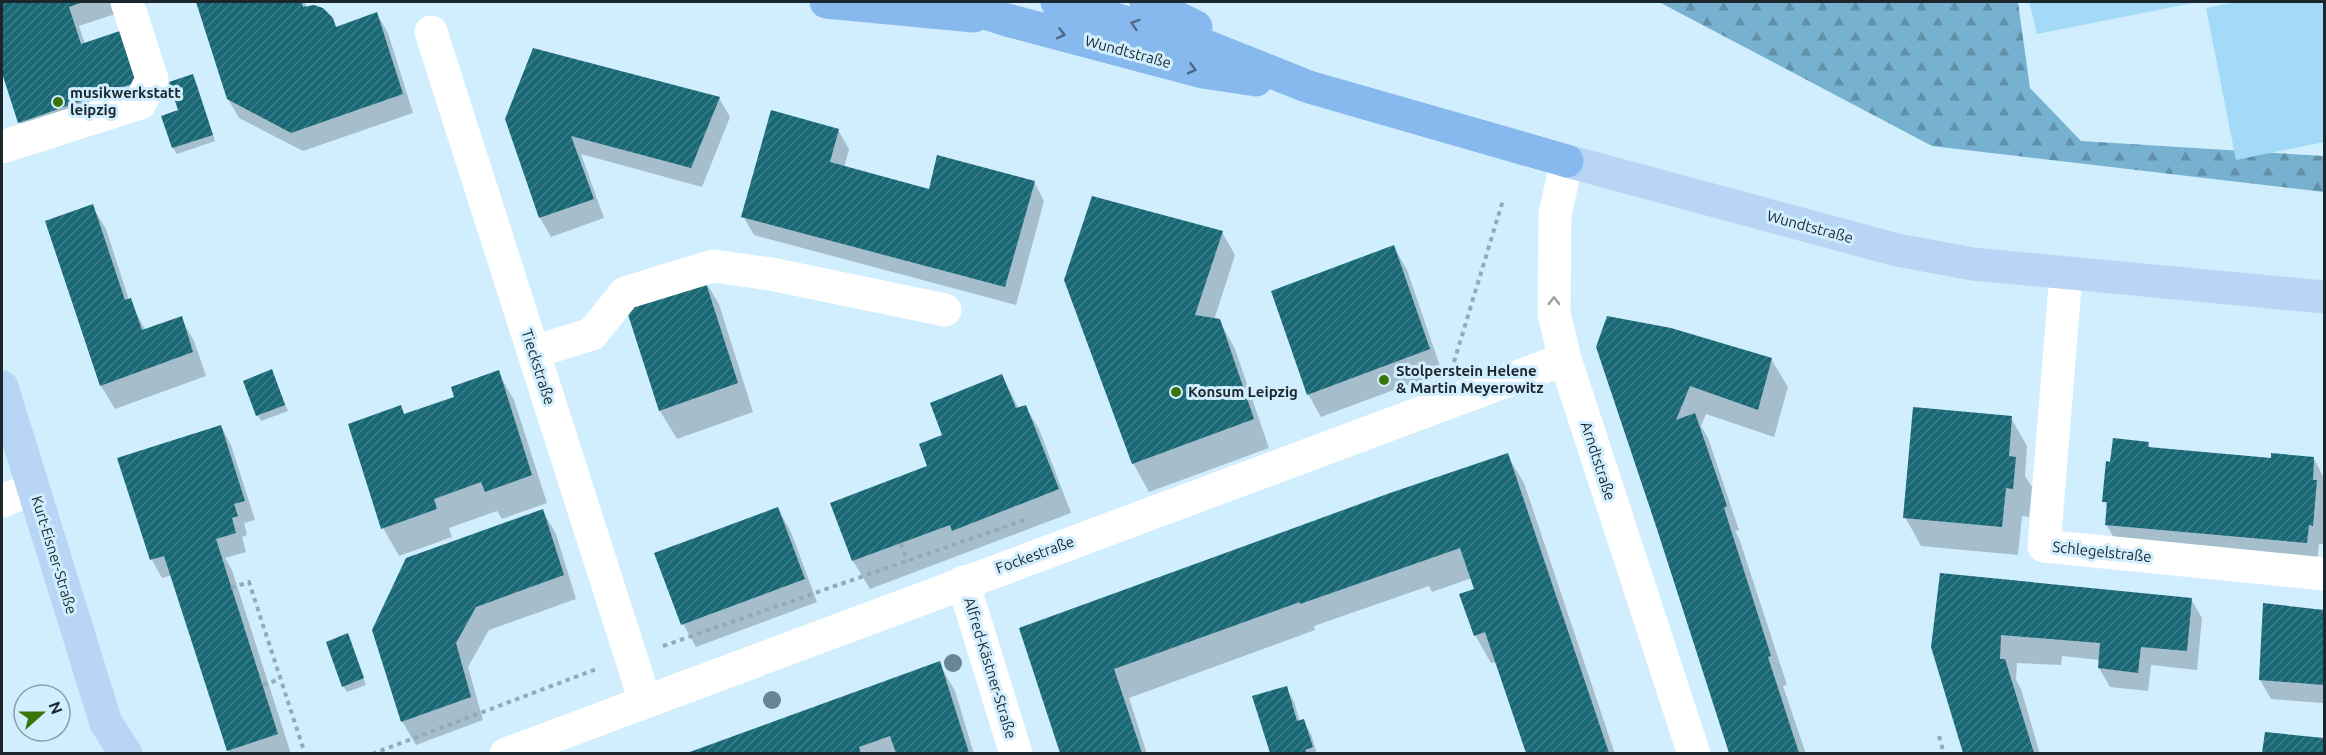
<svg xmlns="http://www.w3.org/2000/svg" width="2326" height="755" font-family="Ubuntu,sans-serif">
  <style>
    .forest { fill: url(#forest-firs) }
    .park { fill: #a3daf7 }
    .shadow { fill: #0003 }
    .building { fill: url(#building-hatch) }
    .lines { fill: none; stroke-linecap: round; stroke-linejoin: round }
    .path { stroke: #93abb7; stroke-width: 4; stroke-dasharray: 4.5 4.5; stroke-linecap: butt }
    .minor { stroke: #fff; stroke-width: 33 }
    .major { stroke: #b8d5f5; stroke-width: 33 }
    .highway { stroke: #88b9ee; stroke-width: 33 }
    .tree { fill: #688593 }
    .oneway { stroke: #4d6984 }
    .oneway2 { stroke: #999ea0 }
    .poi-dot { fill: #3a7509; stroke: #d0eefe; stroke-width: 2 }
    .labels { text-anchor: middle; stroke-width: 6; stroke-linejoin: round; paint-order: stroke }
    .street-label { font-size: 15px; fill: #1c272d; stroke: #d0eefe }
    .poi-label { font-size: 15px; font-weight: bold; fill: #1c272d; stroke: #d0eefe; text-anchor: start }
  </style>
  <defs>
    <pattern id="forest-firs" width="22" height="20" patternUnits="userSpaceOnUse" patternTransform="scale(1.5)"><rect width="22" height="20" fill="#76b2d0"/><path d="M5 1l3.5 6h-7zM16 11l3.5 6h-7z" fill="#6091a9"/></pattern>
    <pattern id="building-hatch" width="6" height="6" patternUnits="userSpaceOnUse" patternTransform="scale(1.5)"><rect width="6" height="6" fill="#186876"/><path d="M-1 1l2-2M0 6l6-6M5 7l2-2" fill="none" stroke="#417e88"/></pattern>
  </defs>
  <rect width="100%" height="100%" fill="#d0eefe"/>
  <path class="forest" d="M 1659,2 L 2018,2 L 2030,88 L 2081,141 L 2324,156 L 2324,192 L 1932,146 Z"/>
  <path class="park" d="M 2029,2 L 2198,2 L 2037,34 Z
    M 2237,2 L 2324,2 L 2324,142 L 2236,160 L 2206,8 Z"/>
  <path class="shadow" d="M 2,2 L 151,2 L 79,26 L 85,44 L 122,32 L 150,100 L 30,141 L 20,122 L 2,69 Z
    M 201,2 L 305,2 L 307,8 L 332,19 L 337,28 L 377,14 L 388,33 L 413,113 L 303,151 L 239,118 L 228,99 L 198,3 Z
    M 196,82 L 215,141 L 177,154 L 173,148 L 180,111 Z
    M 719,98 L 730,117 L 702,187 L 581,154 L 604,218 L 551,237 L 540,218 L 507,119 Z
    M 838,130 L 849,149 L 844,168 L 930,191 L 1034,182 L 1044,201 L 1016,305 L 754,235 L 743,216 Z
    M 92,206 L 106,229 L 129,300 L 146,331 L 181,318 L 194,341 L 206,376 L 115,409 L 101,386 L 47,222 Z
    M 1222,232 L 1235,255 L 1214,320 L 1219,320 L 1235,349 L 1269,448 L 1149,492 L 1133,463 Z
    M 1394,247 L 1407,270 L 1442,372 L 1321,417 L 1308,394 Z
    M 702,276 L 719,304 L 753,412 L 677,439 L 660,411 L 626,303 Z
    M 1597,347 L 1771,359 L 1788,387 L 1774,437 L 1706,414 L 1701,426 L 1708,438 L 1739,530 L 1735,531 L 1739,538 L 1787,685 L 1783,686 L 1806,754 L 1731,754 Z
    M 498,372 L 514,400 L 547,503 L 502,519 L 497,511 L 449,528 L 452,537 L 399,556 L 383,528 L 405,415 L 456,398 Z
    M 1002,376 L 1019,409 L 1025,406 L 1039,429 L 1071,513 L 870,589 L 853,561 L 832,504 L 929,467 L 944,436 Z
    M 275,378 L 288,411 L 261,421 L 258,415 Z
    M 2011,418 L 2027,446 L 2025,476 L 2032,487 L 2029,517 L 2022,516 L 2018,555 L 1921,546 L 1905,517 Z
    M 221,426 L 231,445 L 255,520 L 244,523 L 247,535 L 242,537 L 246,552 L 225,558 L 232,570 L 291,754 L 230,754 L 172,575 L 162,578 L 152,560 L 119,459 Z
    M 2148,443 L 2151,449 L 2272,460 L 2314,459 L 2324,478 L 2324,531 L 2323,544 L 2319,544 L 2317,562 L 2117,543 L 2106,524 L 2108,508 L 2104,501 L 2112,464 Z
    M 1507,455 L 1524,483 L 1615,754 L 1527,754 L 1496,662 L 1491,663 L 1475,635 L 1476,590 L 1472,578 L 1432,592 L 1429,586 L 1314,626 L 1315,630 L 1129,698 L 1147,754 L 1061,754 L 1021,629 Z
    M 778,509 L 791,532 L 817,602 L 696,647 L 683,624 Z
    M 543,511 L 556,534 L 576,599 L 489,630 L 468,667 L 483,720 L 416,745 L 402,721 L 374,630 Z
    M 2191,599 L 2202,618 L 2197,670 L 2151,665 L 2148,691 L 2110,687 L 2099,668 L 2100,660 L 2062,656 L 2061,665 L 2017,663 L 2016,680 L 2021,689 L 2040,754 L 1965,754 L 1933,647 Z
    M 2265,605 L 2324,611 L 2324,703 L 2271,699 L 2260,680 Z
    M 348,635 L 366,685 L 347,692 L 343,686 Z
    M 939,663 L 955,691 L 974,754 L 691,754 Z
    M 1286,688 L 1294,701 L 1300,722 L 1303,721 L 1311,734 L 1317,754 L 1271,754 L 1254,697 Z
    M 2266,734 L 2324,739 L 2324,754 L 2264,754 Z"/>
  <path class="building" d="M 2,2 L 83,2 L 69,7 L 81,44 L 123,30 L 140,81 L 18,123 L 2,73 Z
    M 196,2 L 302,2 L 303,7 L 314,5 L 323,8 L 333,18 L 336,27 L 377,12 L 403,94 L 291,133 L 227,99 Z
    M 533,48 L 720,97 L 691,168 L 571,136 L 594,199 L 539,218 L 505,119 Z
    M 193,74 L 213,135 L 172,148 L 161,116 L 178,110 L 169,82 Z
    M 771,110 L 839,129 L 830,162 L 929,189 L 937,155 L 1035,181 L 1005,287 L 741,217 Z
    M 1092,196 L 1223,231 L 1195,315 L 1220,319 L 1254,419 L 1132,464 L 1064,280 Z
    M 93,204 L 125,300 L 131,298 L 142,330 L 182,316 L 193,352 L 100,386 L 45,221 Z
    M 1394,245 L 1430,349 L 1307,395 L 1271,291 Z
    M 703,274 L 738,383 L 659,411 L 624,302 Z
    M 1607,316 L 1671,328 L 1772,358 L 1758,410 L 1690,386 L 1676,420 L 1695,413 L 1727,506 L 1724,508 L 1771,656 L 1768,657 L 1799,753 L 1729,753 L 1657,529 L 1596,347 Z
    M 272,369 L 285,405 L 256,416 L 243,381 Z
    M 499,370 L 532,475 L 485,492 L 481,482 L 434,499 L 437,509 L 381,529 L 348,424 L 401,405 L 404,414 L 454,397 L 451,387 Z
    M 1002,374 L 1016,408 L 1026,405 L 1059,489 L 952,531 L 950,525 L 852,561 L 830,503 L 927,466 L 919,444 L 942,435 L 930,403 Z
    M 1913,407 L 2012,416 L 2009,456 L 2016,457 L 2013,489 L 2006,488 L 2002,527 L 1903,518 Z
    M 221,425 L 245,501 L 234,504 L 238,516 L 232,518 L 236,533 L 216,539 L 278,734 L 227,751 L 164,556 L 150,560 L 117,458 Z
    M 2113,438 L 2149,442 L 2148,447 L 2271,458 L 2271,453 L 2314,457 L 2313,480 L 2317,480 L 2313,526 L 2309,525 L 2307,543 L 2105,525 L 2107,502 L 2102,502 L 2106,461 L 2110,462 Z
    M 1508,453 L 1609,753 L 1526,753 L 1485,632 L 1474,636 L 1459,594 L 1474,589 L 1460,548 L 1300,604 L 1300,602 L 1114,669 L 1142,753 L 1060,753 L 1019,628 L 1390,493 Z
    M 778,507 L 805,579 L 681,625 L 654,553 Z
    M 543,509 L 564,575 L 476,607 L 456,643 L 471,697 L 401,722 L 372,630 L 406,558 Z
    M 1940,573 L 2192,598 L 2187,651 L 2141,647 L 2138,673 L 2098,668 L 2100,643 L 2001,635 L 2000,659 L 2005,659 L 2034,753 L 1963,753 L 1931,647 Z
    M 2263,603 L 2324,610 L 2324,685 L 2259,680 Z
    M 348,633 L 364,678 L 342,687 L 326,642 Z
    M 940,661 L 969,753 L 896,753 L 890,736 L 859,747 L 861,753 L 687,753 Z
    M 1287,686 L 1297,721 L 1304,719 L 1313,747 L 1305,750 L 1307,753 L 1270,753 L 1252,696 Z
    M 2265,732 L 2324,738 L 2324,753 L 2262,753 Z"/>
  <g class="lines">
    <path class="path" d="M 1454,362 L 1503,200
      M 901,543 L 907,561
      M 231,588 L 249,582 L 305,754
      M 663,646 L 1027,519
      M 263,685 L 280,679
      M 1939,736 L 1944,754
      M 372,754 L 599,668"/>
    <path class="minor" d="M 431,32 L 645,701
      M 2,147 L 140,103 L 152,79 L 127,2
      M 1567,161 L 1555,214 L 1554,314 L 1565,359 L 1694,754
      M 2066,274 L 2044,546 L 2324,574
      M 534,352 L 592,334 L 625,293 L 713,266 L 771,274 L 945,310
      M 2,501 L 33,489
      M 963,582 L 1016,754
      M 506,754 L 1565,359"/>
    <path class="major" d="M 1567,161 L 1897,250 L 1973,264 L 2324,297
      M 2,387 L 106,723 L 126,754"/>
    <path class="highway" d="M 826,2 L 974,16
      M 950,2 L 1007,20 L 1203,72 L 1256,80
      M 1057,2 L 1206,46 L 1309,87 L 1567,161
      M 1146,2 L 1196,27"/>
  </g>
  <g class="tree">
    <circle cx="953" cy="663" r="9"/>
    <circle cx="772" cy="700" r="9"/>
  </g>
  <defs><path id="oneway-chevron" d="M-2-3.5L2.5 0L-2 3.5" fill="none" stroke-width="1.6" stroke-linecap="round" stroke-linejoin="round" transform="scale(1.5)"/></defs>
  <g class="oneway">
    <use href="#oneway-chevron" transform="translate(1135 24) rotate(-163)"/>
    <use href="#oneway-chevron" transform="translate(1061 34) rotate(15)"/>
    <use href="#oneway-chevron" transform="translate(1192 69) rotate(15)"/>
  </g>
  <use class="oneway2" href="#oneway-chevron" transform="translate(1554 301) rotate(-90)"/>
  <g class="poi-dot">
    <circle cx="58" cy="102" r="6"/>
    <circle cx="1384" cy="380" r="6"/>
    <circle cx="1176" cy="392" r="6"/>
  </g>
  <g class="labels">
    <g class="street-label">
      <text transform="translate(1128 52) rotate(15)" y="5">Wundtstraße</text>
      <text transform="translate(1810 227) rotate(15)" y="5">Wundtstraße</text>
      <text transform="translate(538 367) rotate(72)" y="5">Tieckstraße</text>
      <text transform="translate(1598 461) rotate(72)" y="5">Arndtstraße</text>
      <text transform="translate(2102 552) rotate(6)" y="5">Schlegelstraße</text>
      <text transform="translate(54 555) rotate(73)" y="5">Kurt-Eisner-Straße</text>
      <text transform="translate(1035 555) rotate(-20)" y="5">Fockestraße</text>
      <text transform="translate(990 668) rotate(73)" y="5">Alfred-Kästner-Straße</text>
    </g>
    <g class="poi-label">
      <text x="70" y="98">musikwerkstatt<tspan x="70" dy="17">leipzig</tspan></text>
      <text x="1396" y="376">Stolperstein Helene<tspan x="1396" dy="17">&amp; Martin Meyerowitz</tspan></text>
      <text x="1188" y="397">Konsum Leipzig</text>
    </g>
  </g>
  <rect width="2326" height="755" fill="none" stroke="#1c272d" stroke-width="6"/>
  <g transform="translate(42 713) rotate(69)"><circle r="28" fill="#d0eefe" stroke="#889eaa" stroke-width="1.5"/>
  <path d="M0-4.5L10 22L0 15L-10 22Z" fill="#3a7509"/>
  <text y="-9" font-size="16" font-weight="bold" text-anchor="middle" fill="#1c272d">N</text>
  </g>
</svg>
